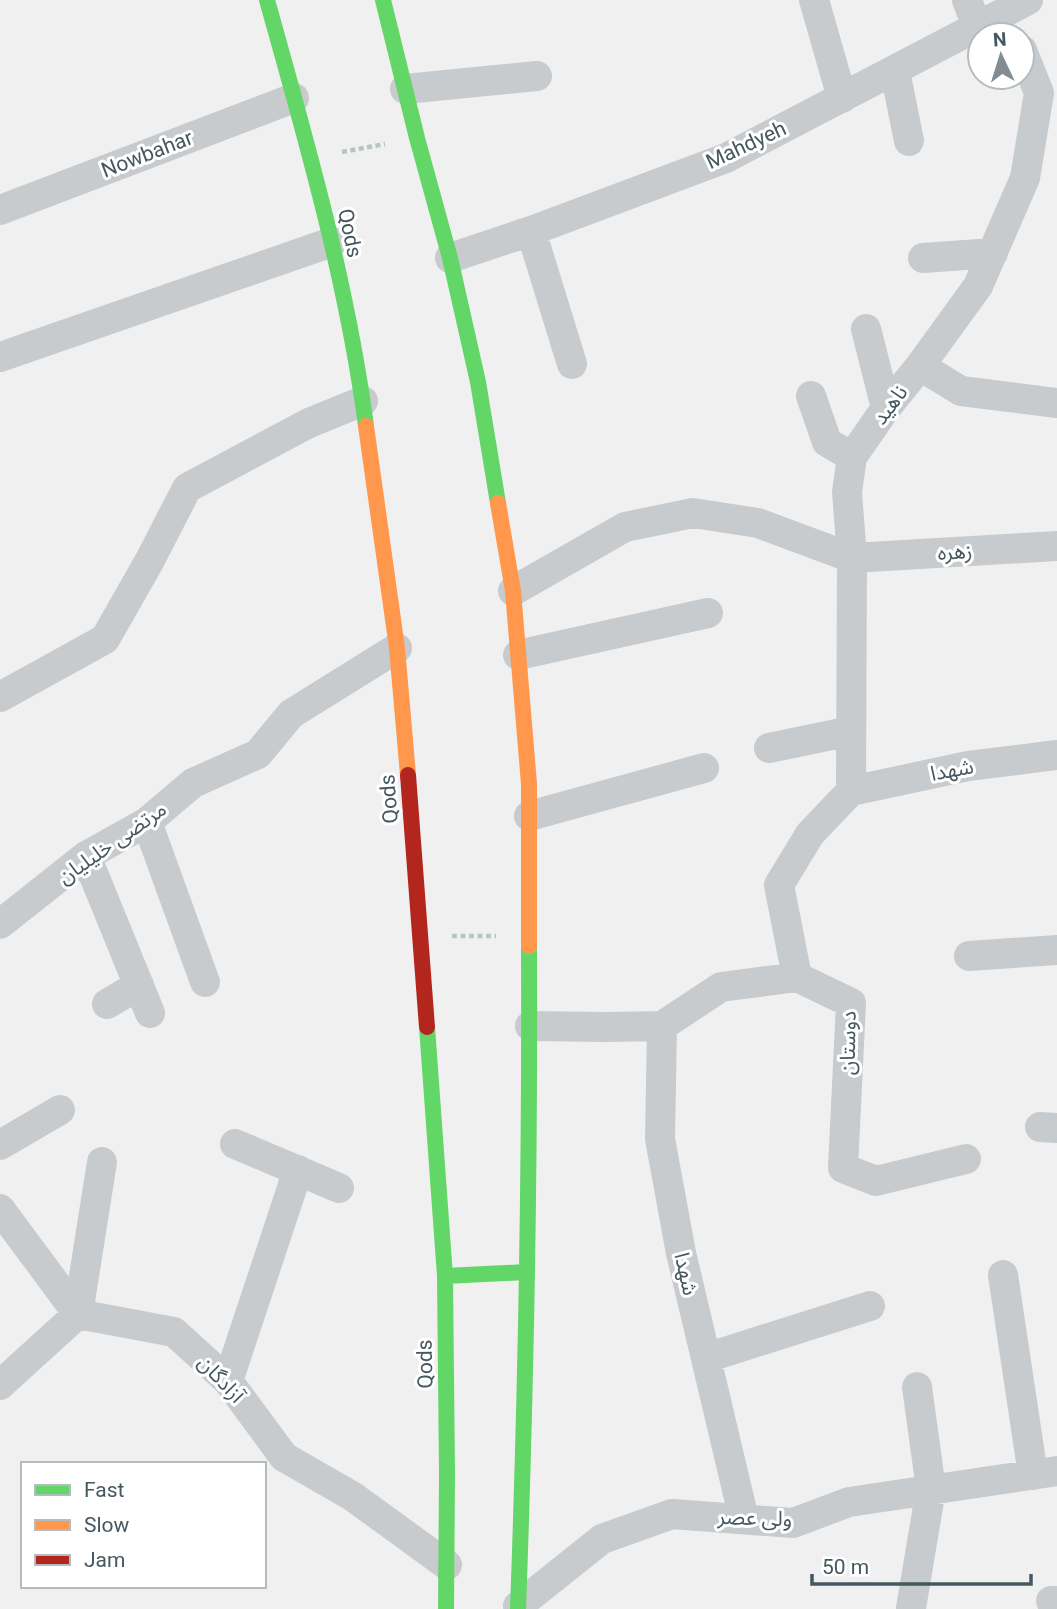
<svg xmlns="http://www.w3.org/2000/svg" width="1057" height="1609" font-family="Roboto,'Noto Sans Arabic',sans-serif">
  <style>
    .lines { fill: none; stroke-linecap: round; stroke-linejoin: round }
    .path { stroke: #b6c5be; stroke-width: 4.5; stroke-dasharray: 5 3.5; stroke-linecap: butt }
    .street { stroke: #c7cbcd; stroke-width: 30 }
    .fast { stroke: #63d668; stroke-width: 16 }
    .slow { stroke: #ff974d; stroke-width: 16 }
    .jam { stroke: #b3261e; stroke-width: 16 }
    .labels { text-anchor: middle; stroke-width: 6; stroke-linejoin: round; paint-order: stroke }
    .street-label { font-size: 21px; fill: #45575f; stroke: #fff }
  </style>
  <rect width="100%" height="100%" fill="#f1f0f0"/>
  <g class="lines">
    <path class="path" d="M 342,152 L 385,144
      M 452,936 L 496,936"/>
    <path class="street" d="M 814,0 L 842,98
      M 967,0 L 977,27
      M 895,71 L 909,141
      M 405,89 L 537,76
      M 0,210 L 294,98
      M 531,231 L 572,364
      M 450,258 L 531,231 L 726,158 L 1028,0
      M 923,258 L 993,253
      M 866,329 L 886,408
      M 0,357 L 332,242
      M 920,366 L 961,391 L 1057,403
      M 811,396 L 827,442 L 852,457
      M 513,591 L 625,527 L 693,513 L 758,523 L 852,558 L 1057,546
      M 518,655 L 708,613
      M 0,697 L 105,639 L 150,560 L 187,488 L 309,423 L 363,401
      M 769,748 L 851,731
      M 851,791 L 852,558 L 847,492 L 852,457 L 886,408 L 920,366 L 978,286 L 1025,178 L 1039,93 L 1022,50
      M 529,816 L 704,768
      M 147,822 L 205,982
      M 86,856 L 150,1013
      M 0,924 L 86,856 L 147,822 L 193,783 L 258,754 L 291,714 L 397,648
      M 969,956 L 1057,950
      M 797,977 L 779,885 L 810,834 L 851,791 L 968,766 L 1057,755
      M 107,1004 L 139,985
      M 530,1026 L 606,1027 L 662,1026 L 721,987 L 797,977 L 851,1003 L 843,1168 L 876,1181 L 966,1159
      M 662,1026 L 660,1139 L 681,1253 L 744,1519
      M 1040,1127 L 1057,1128
      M 235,1144 L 339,1188
      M 0,1145 L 60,1110
      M 0,1209 L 78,1314 L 174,1332 L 228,1381 L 284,1457 L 352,1496 L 447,1565
      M 1003,1275 L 1033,1475
      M 706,1358 L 870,1306
      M 228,1381 L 298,1170
      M 0,1385 L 78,1314 L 102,1162
      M 1051,1601 L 1057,1601
      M 911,1608 L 931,1489 L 917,1387
      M 524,1609 L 518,1606 L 602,1539 L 672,1514 L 793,1523 L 849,1502 L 1057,1471"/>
    <path class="fast" d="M 267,0 C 306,140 347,281 366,426
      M 383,0 L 417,138 L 450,258 L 478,382 L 498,503
      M 427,1027 L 445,1276 L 447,1474 L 446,1609
      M 445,1276 L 526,1272
      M 518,1609 C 526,1388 530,1167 529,946"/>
    <path class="slow" d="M 366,426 L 397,648 L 408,775
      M 498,503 L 513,591 L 529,784 L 529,946"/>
    <path class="jam" d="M 408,775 L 427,1027"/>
  </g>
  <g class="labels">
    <g class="street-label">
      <text transform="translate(746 145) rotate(-25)" y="7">Mahdyeh</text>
      <text transform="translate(147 154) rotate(-21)" y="7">Nowbahar</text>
      <text transform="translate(350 233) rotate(78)" y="7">Qods</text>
      <text transform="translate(890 405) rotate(-53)" y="7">ناهید</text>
      <text transform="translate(955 552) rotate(-3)" y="7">زهره</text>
      <text transform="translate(952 770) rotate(-11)" y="7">شهدا</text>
      <text transform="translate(389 799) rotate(-94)" y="7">Qods</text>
      <text transform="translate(112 843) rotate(-35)" y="7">مرتضی خلیلیان</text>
      <text transform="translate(848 1043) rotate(-89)" y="7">دوستان</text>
      <text transform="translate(686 1274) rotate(77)" y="7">شهدا</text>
      <text transform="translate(425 1364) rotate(-91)" y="7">Qods</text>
      <text transform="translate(221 1379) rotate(47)" y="7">آزادگان</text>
      <text transform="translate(755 1518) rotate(2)" y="7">ولی عصر</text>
    </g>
  </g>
  <rect x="21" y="1462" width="245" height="126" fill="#ffffff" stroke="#b5bcbf" stroke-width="2"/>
  <rect x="35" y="1485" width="35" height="10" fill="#63d668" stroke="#b5bcbf" stroke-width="2"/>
  <text x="84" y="1497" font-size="21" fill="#45575f">Fast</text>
  <rect x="35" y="1520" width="35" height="10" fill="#ff974d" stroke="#b5bcbf" stroke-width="2"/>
  <text x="84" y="1532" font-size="21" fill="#45575f">Slow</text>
  <rect x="35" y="1555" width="35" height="10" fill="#b3261e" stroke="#b5bcbf" stroke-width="2"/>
  <text x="84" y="1567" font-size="21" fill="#45575f">Jam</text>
  <g transform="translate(1001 56) rotate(356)"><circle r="33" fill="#ffffff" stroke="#b5bcbf" stroke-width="2"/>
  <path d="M0-5L12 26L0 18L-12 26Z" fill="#818d92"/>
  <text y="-10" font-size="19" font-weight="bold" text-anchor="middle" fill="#45575f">N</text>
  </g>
  <path d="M812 1574v10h219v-10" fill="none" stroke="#45575f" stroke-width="3.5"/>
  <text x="822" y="1574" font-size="21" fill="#45575f" stroke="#ffffff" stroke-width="5" paint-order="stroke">50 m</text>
</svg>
